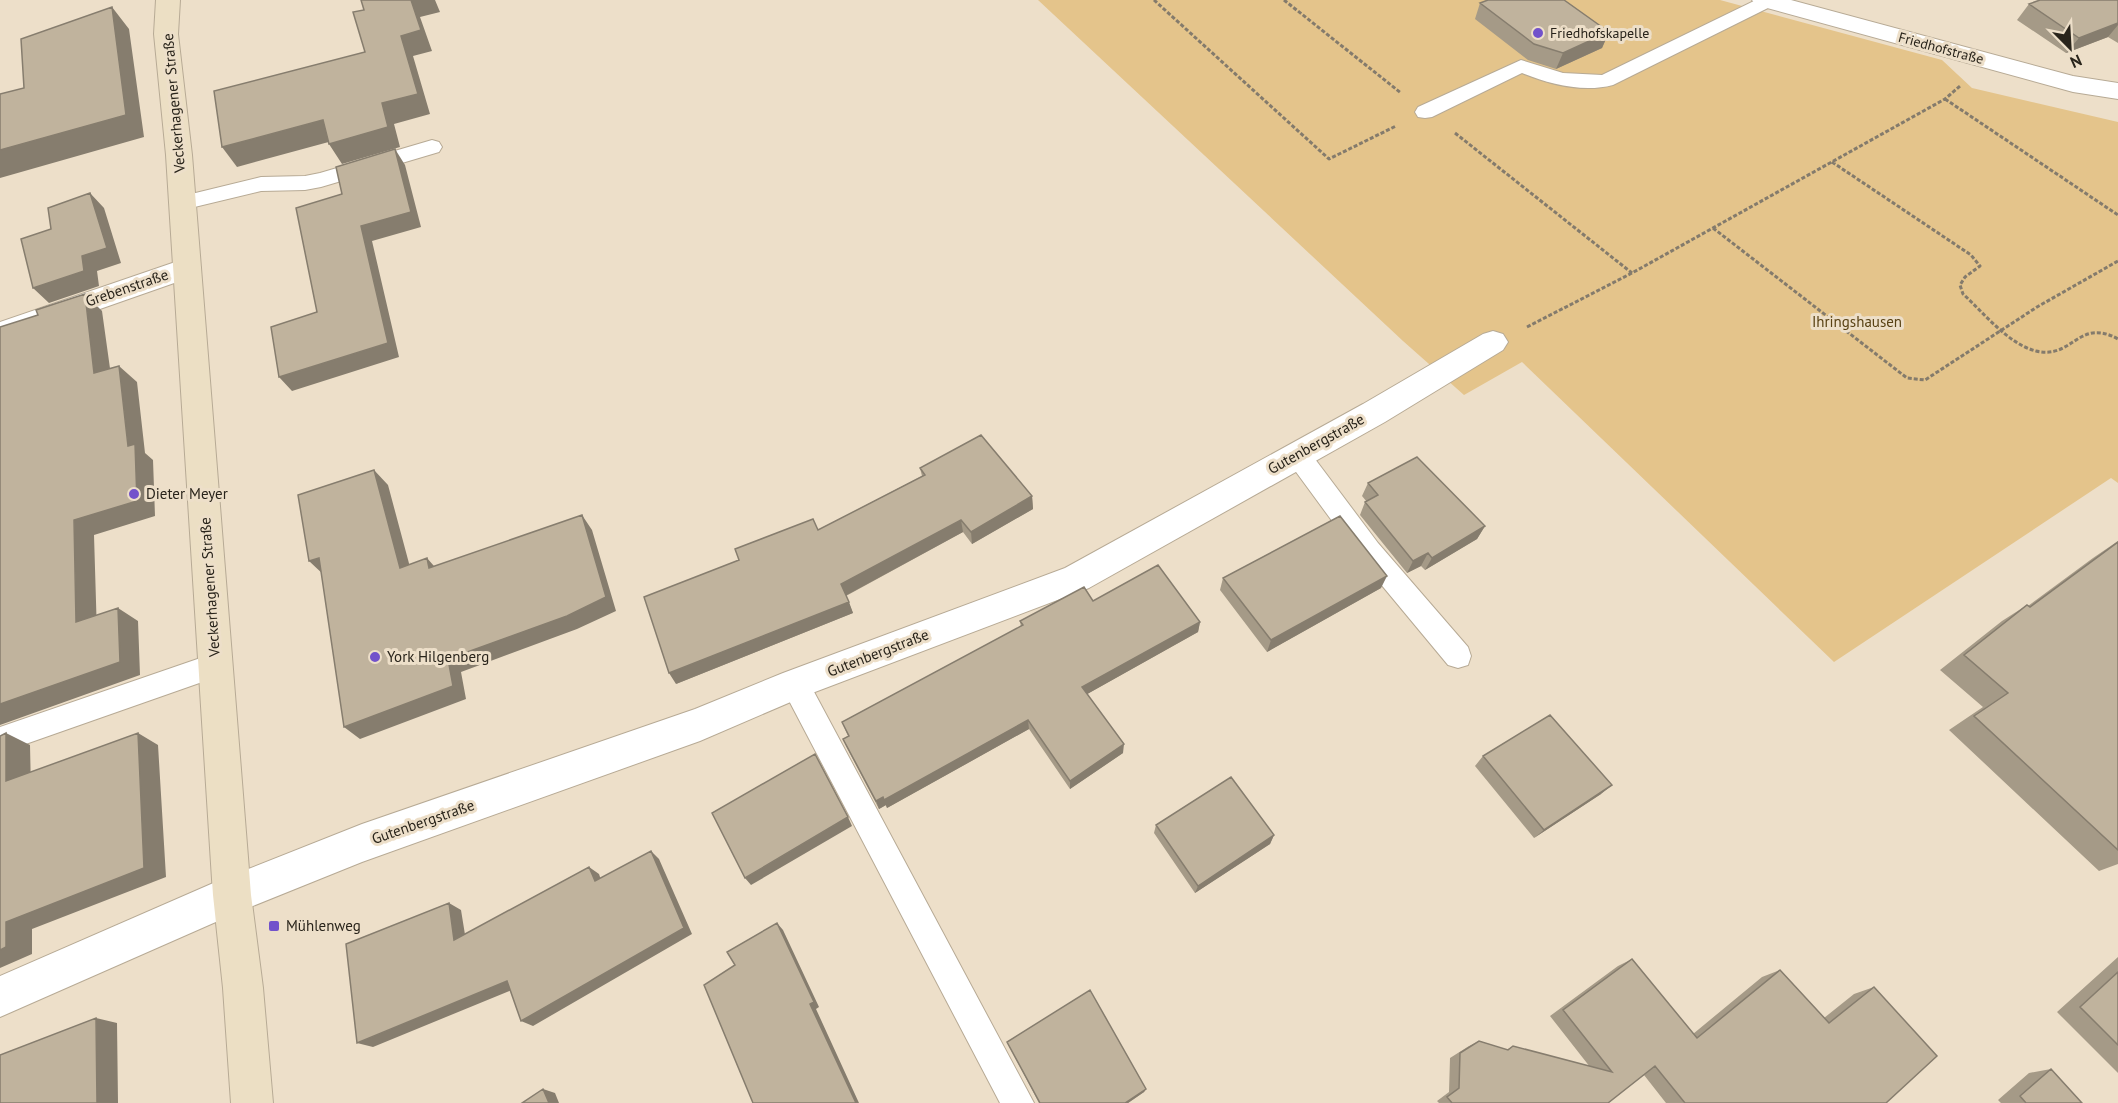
<svg xmlns="http://www.w3.org/2000/svg" width="2118" height="1103" font-family="'PT Sans',sans-serif">
  <style>
    .green { fill: #e4c48b }
    .lines { fill: none; stroke-linecap: round; stroke-linejoin: round }
    .lane-casing { stroke: #b7aa95; stroke-width: 2 }
    .street-casing { stroke: #b7aa95; stroke-width: 2 }
    .secondary-casing { stroke: #b7aa95; stroke-width: 2 }
    .path { stroke: #847b6c; stroke-width: 3; stroke-dasharray: 4 2; stroke-linecap: butt }
    .lane { fill: #fff; fill-rule: evenodd }
    .street { fill: #fff; fill-rule: evenodd }
    .secondary { fill: #ecdfc4; fill-rule: evenodd }
    .wall { fill: #a59a87 }
    .shaded-wall { fill: #867d6e }
    .building { fill: #c0b39d; stroke: #867d6e; stroke-width: 1.5 }
    .poi-dot { fill: #7252cb; stroke: #eddfc9; stroke-width: 2 }
    .labels { text-anchor: middle; stroke-width: 6; stroke-linejoin: round; paint-order: stroke }
    .far-poi-label { font-size: 14px; fill: #29241b; stroke: #eddfc9; text-anchor: start }
    .far-street-label { font-size: 14px; fill: #29241b; stroke: #eddfc9 }
    .street-label { font-size: 15px; fill: #29241b; stroke: #eddfc9 }
    .park-label { font-size: 15px; fill: #584113; stroke: #eddfc9 }
    .poi-label { font-size: 15px; fill: #29241b; stroke: #eddfc9; text-anchor: start }
  </style>
  <rect width="100%" height="100%" fill="#eddfc9"/>
  <path class="green" d="M 1038,0 L 1720,0 L 1942,60 L 1972,88 L 2118,122 L 2118,483 L 2111,478 L 1834,662 L 1522,362 L 1464,395 L 1403,341 Z"/>
  <g class="lines">
    <defs>
      <path id="lane" d="M 1756,0 L 1777,1 L 1774,5 L 1613,85 C 1583,93 1549,84 1522,73 L 1432,117 L 1425,118 L 1418,117 L 1415,112 L 1418,107 L 1521,60 L 1563,73 L 1602,75 Z
        M 432,140 L 439,142 L 442,147 L 439,152 L 321,187 L 305,190 L 261,191 L 182,210 L 175,208 L 172,203 L 175,198 L 261,177 L 305,176 L 320,173 Z
        M 1297,444 L 1306,447 L 1378,543 L 1468,647 L 1471,656 L 1468,665 L 1458,668 L 1448,665 L 1360,559 L 1288,461 L 1285,454 L 1288,447 Z
        M 215,653 L 225,656 L 229,665 L 225,674 L 0,753 L 0,727 Z
        M 795,672 L 805,675 L 1034,1103 L 1000,1103 L 785,693 L 781,684 L 785,675 Z"/>
      <path id="street" d="M 1752,0 L 1791,0 L 2073,76 L 2118,83 L 2118,99 L 2073,92 L 1756,5 Z
        M 187,258 L 197,261 L 201,268 L 197,275 L 0,344 L 0,322 Z
        M 1493,331 L 1503,334 L 1508,342 L 1503,350 L 1385,422 L 1089,588 L 807,695 L 700,741 L 362,862 L 243,910 L 0,1017 L 0,976 L 218,881 L 362,824 L 695,709 L 783,673 L 1065,568 L 1363,404 L 1483,334 Z"/>
      <path id="secondary" d="M 156,0 L 180,0 L 178,34 L 192,155 L 251,895 L 263,988 L 273,1103 L 231,1103 L 223,988 L 213,895 L 166,155 L 154,34 Z"/>
    </defs>
    <use href="#lane" class="lane-casing"/>
    <use href="#street" class="street-casing"/>
    <use href="#secondary" class="secondary-casing"/>
    <path class="path" d="M 1154,0 L 1329,159 L 1396,126
      M 1284,0 L 1401,93
      M 1945,99 L 2118,215
      M 1455,133 L 1632,273
      M 1832,162 L 1971,255 L 1980,266 L 1965,277 L 1960,285 L 1963,294 C 1984,313 2008,344 2036,351 C 2073,360 2078,317 2118,339
      M 1713,228 L 1907,378 L 1925,380 L 2037,307 L 2118,261
      M 1527,327 L 1632,273 L 1945,99 L 1960,86"/>
    <use href="#lane" class="lane"/>
    <use href="#street" class="street"/>
    <use href="#secondary" class="secondary"/>
  </g>
  <path class="wall" d="M 2118,0 L 2118,43 L 2108,37 L 2066,53 L 2017,20 L 2029,4 Z
    M 1480,3 L 1609,32 L 1602,48 L 1556,69 L 1528,60 L 1475,19 Z
    M 920,468 L 1032,496 L 1033,509 L 972,544 L 963,532 L 846,596 L 853,613 L 676,684 L 818,530 L 922,476 Z
    M 1368,483 L 1485,526 L 1477,539 L 1425,570 L 1421,566 L 1407,573 L 1360,515 L 1365,502 L 1367,502 L 1362,496 Z
    M 2118,541 L 2118,864 L 2099,871 L 1949,730 L 1983,707 L 1940,670 L 2002,621 L 2027,605 L 2028,606 L 2093,558 Z
    M 1223,578 L 1381,588 L 1267,652 L 1220,590 Z
    M 1093,601 L 1200,622 L 1198,632 L 1087,694 L 1123,753 L 1070,789 L 1029,729 L 887,808 L 886,805 L 879,809 L 847,748 L 843,739 L 848,736 L 842,722 L 1021,627 L 1020,621 Z
    M 1483,756 L 1601,794 L 1534,838 L 1475,766 Z
    M 1156,825 L 1274,835 L 1270,844 L 1195,893 L 1154,833 Z
    M 2118,957 L 2118,1073 L 2057,1012 Z
    M 1632,959 L 1693,1034 L 1762,977 L 1780,970 L 1824,1018 L 1854,994 L 1874,987 L 1886,1103 L 1666,1103 L 1644,1075 L 1608,1103 L 1439,1103 L 1437,1101 L 1449,1092 L 1450,1058 L 1469,1046 L 1479,1041 L 1506,1050 L 1513,1046 L 1590,1067 L 1550,1016 L 1618,966 Z
    M 1007,1042 L 1146,1089 L 1144,1092 L 1128,1103 L 1039,1103 L 1009,1046 Z
    M 2051,1069 L 2082,1103 L 2001,1103 L 1998,1100 L 2029,1073 Z"/>
  <path class="shaded-wall" d="M 411,0 L 435,0 L 440,12 L 420,17 L 432,51 L 413,56 L 430,114 L 394,124 L 400,147 L 342,164 L 329,144 L 382,103 Z
    M 112,7 L 129,29 L 144,137 L 0,178 L 0,150 Z
    M 2118,23 L 2118,25 L 2108,37 L 2066,53 L 2079,38 Z
    M 1609,32 L 1602,48 L 1556,69 L 1563,53 Z
    M 323,120 L 336,140 L 237,167 L 222,147 Z
    M 395,149 L 405,165 L 421,227 L 372,241 L 399,357 L 292,391 L 279,377 L 388,343 L 361,226 Z
    M 90,193 L 104,208 L 121,263 L 97,271 L 99,286 L 49,303 L 33,288 L 82,256 Z
    M 85,294 L 102,311 L 113,390 L 94,373 Z
    M 119,366 L 137,382 L 145,453 L 153,460 L 155,516 L 94,535 L 97,635 L 76,622 L 74,520 L 128,446 Z
    M 374,470 L 388,485 L 414,582 L 400,568 Z
    M 1032,496 L 1033,509 L 972,544 L 971,532 Z
    M 582,515 L 592,530 L 616,611 L 577,629 L 461,672 L 466,699 L 360,739 L 344,727 L 448,659 Z
    M 961,520 L 963,532 L 845,596 L 841,584 Z
    M 1485,526 L 1477,539 L 1425,570 L 1432,558 Z
    M 1428,553 L 1421,566 L 1407,573 L 1413,561 Z
    M 319,558 L 325,576 L 309,561 Z
    M 427,558 L 440,573 L 429,568 Z
    M 1387,576 L 1381,588 L 1267,652 L 1271,640 Z
    M 849,602 L 853,613 L 676,684 L 669,673 Z
    M 118,608 L 138,621 L 140,675 L 0,725 L 0,704 Z
    M 1200,622 L 1198,632 L 1082,697 L 1082,687 Z
    M 1028,720 L 1029,729 L 887,808 L 884,800 Z
    M 6,733 L 30,745 L 31,791 L 6,781 Z
    M 138,733 L 158,745 L 166,877 L 32,929 L 32,954 L 0,968 L 0,950 L 6,922 Z
    M 1124,744 L 1123,753 L 1070,789 L 1070,781 Z
    M 1612,785 L 1601,794 L 1534,838 L 1544,830 Z
    M 883,797 L 886,805 L 879,809 L 876,801 Z
    M 848,817 L 852,826 L 751,885 L 745,878 Z
    M 1274,835 L 1270,844 L 1195,893 L 1198,886 Z
    M 651,851 L 659,859 L 692,934 L 533,1026 L 521,1021 Z
    M 589,867 L 599,874 L 604,889 L 595,881 Z
    M 449,903 L 461,910 L 467,947 L 454,940 Z
    M 777,923 L 783,930 L 819,1007 L 816,1009 L 859,1103 L 856,1103 L 810,1004 Z
    M 507,981 L 519,987 L 373,1047 L 357,1043 Z
    M 96,1018 L 117,1023 L 118,1103 L 97,1103 Z
    M 543,1089 L 555,1093 L 559,1103 L 549,1103 Z
    M 1146,1089 L 1144,1092 L 1128,1103 L 1125,1103 Z"/>
  <path class="building" d="M 361,0 L 411,0 L 421,30 L 401,36 L 418,94 L 382,103 L 388,127 L 329,144 L 323,120 L 222,147 L 214,91 L 365,52 L 353,12 L 364,10 Z
    M 1488,0 L 1564,0 L 1609,32 L 1563,53 L 1534,44 L 1480,3 Z
    M 2040,0 L 2118,0 L 2118,23 L 2079,38 L 2029,4 Z
    M 112,7 L 126,115 L 0,150 L 0,94 L 24,88 L 21,39 Z
    M 395,149 L 411,212 L 361,226 L 388,343 L 279,377 L 271,327 L 317,312 L 296,208 L 342,194 L 336,167 Z
    M 90,193 L 107,248 L 82,256 L 84,271 L 33,288 L 21,239 L 51,229 L 48,208 Z
    M 85,294 L 94,373 L 119,366 L 128,446 L 135,444 L 137,501 L 74,520 L 76,622 L 118,608 L 120,662 L 0,704 L 0,327 L 38,315 L 36,310 Z
    M 981,435 L 1032,496 L 971,532 L 961,520 L 841,584 L 849,602 L 669,673 L 644,597 L 739,560 L 735,549 L 813,519 L 818,530 L 925,475 L 920,468 Z
    M 1417,457 L 1485,526 L 1432,558 L 1428,553 L 1413,561 L 1365,502 L 1378,495 L 1368,483 Z
    M 374,470 L 400,568 L 427,558 L 429,568 L 582,515 L 606,597 L 567,616 L 448,659 L 453,686 L 344,727 L 319,558 L 309,561 L 298,495 Z
    M 1340,516 L 1387,576 L 1271,640 L 1223,578 Z
    M 2118,542 L 2118,850 L 1974,716 L 2008,693 L 1964,655 L 2027,605 L 2030,607 Z
    M 1158,565 L 1200,622 L 1082,687 L 1124,744 L 1070,781 L 1028,720 L 884,800 L 883,797 L 876,801 L 843,739 L 849,736 L 842,722 L 1023,625 L 1020,621 L 1084,587 L 1093,601 Z
    M 1550,715 L 1612,785 L 1544,830 L 1483,756 Z
    M 6,733 L 6,781 L 138,733 L 144,868 L 6,922 L 6,947 L 0,950 L 0,736 Z
    M 815,754 L 848,817 L 745,878 L 712,813 Z
    M 1231,777 L 1274,835 L 1198,886 L 1156,825 Z
    M 651,851 L 684,928 L 521,1021 L 507,981 L 357,1043 L 346,944 L 449,903 L 454,940 L 589,867 L 595,881 Z
    M 777,923 L 814,1002 L 810,1004 L 856,1103 L 753,1103 L 704,985 L 735,965 L 727,952 Z
    M 1632,959 L 1697,1038 L 1780,970 L 1829,1023 L 1874,987 L 1937,1056 L 1886,1103 L 1685,1103 L 1655,1066 L 1608,1103 L 1452,1103 L 1447,1097 L 1459,1088 L 1460,1053 L 1479,1041 L 1508,1050 L 1513,1046 L 1612,1072 L 1563,1010 Z
    M 2118,972 L 2118,1045 L 2080,1007 Z
    M 1090,990 L 1146,1089 L 1125,1103 L 1040,1103 L 1007,1042 Z
    M 96,1018 L 97,1103 L 0,1103 L 0,1055 Z
    M 2051,1069 L 2082,1103 L 2026,1103 L 2020,1096 Z
    M 543,1089 L 549,1103 L 522,1103 Z"/>
  <g class="poi-dot">
    <circle cx="1538" cy="33" r="6"/>
    <circle cx="134" cy="494" r="6"/>
    <circle cx="375" cy="657" r="6"/>
    <rect x="268" y="920" width="12" height="12" rx="3"/>
  </g>
  <g class="labels">
    <g class="far-poi-label">
      <text x="1550" y="38">Friedhofskapelle</text>
    </g>
    <g class="far-street-label">
      <text transform="translate(1941 48) rotate(15)" y="5">Friedhofstraße</text>
    </g>
    <g class="street-label">
      <text transform="translate(174 103) rotate(-95)" y="5">Veckerhagener Straße</text>
      <text transform="translate(127 288) rotate(-19)" y="5">Grebenstraße</text>
      <text transform="translate(1316 444) rotate(-29)" y="5">Gutenbergstraße</text>
      <text transform="translate(210 587) rotate(-94)" y="5">Veckerhagener Straße</text>
      <text transform="translate(878 653) rotate(-21)" y="5">Gutenbergstraße</text>
      <text transform="translate(423 822) rotate(-19)" y="5">Gutenbergstraße</text>
    </g>
    <g class="park-label">
      <text x="1857" y="327">Ihringshausen</text>
    </g>
    <g class="poi-label">
      <text x="146" y="499">Dieter Meyer</text>
      <text x="387" y="662">York Hilgenberg</text>
      <text x="286" y="931">Mühlenweg</text>
    </g>
  </g>
  <g transform="translate(2070 48) rotate(156)" stroke="#eddfc9" stroke-width="4.5" paint-order="stroke">
  <path d="M0-4.5L10 22L0 15L-10 22Z" fill="#29241b"/>
  <text y="-9" font-size="16" font-weight="bold" text-anchor="middle" fill="#29241b">N</text>
  </g>
</svg>
